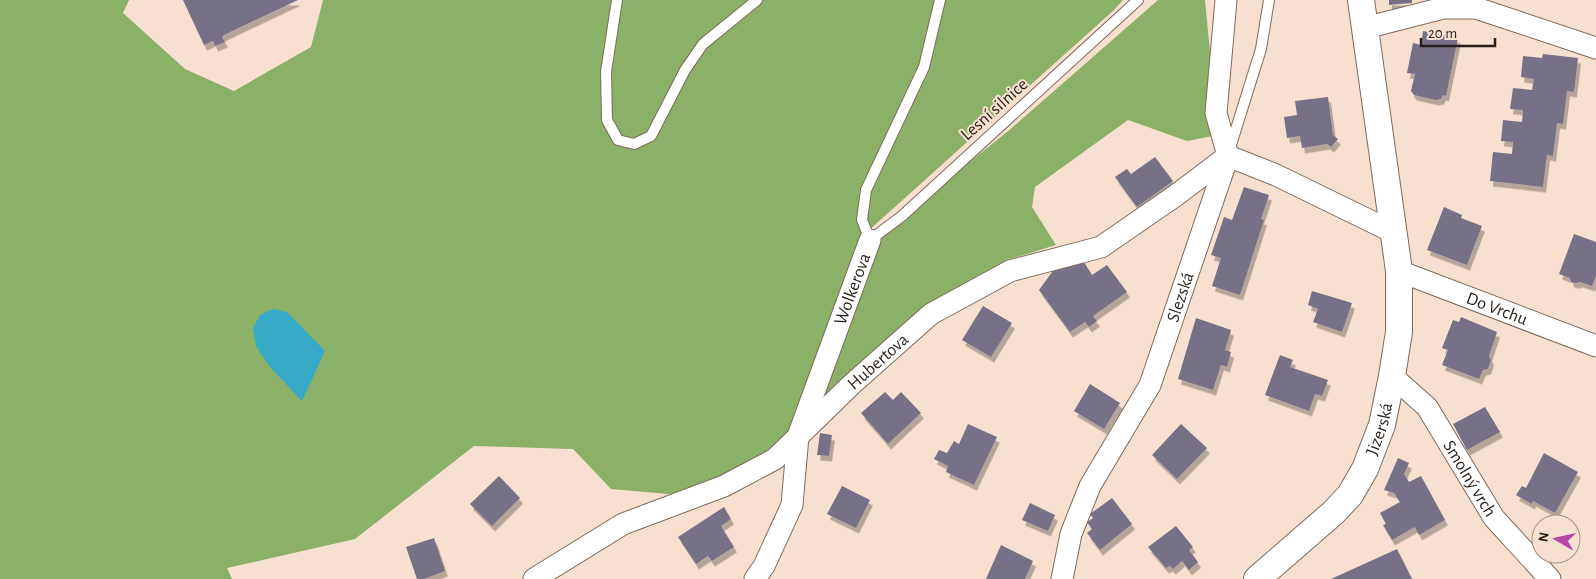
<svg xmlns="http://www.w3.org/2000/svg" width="1596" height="579" font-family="'Alegreya Sans',sans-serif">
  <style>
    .forest { fill: #8bb067 }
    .water { fill: #36aac7 }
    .building { fill: #767187; filter: url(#shadow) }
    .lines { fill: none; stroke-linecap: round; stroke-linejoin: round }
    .service-casing { stroke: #7e6a5b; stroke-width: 12 }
    .minor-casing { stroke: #7e6a5b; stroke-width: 23 }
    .tertiary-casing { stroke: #7e6a5b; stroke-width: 28 }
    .service { stroke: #fff; stroke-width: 10 }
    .minor { stroke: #fff; stroke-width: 21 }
    .tertiary { stroke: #fff; stroke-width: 26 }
    .labels { text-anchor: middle; stroke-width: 4; stroke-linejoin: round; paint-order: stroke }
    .street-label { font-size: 18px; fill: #271f19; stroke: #f7e0cf }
  </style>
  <defs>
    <filter id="shadow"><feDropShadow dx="3" dy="5.5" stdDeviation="0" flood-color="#0004"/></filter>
  </defs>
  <rect width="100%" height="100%" fill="#f7e0cf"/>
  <path class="forest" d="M 0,0 L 129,0 L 123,13 L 185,69 L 234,91 L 311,47 L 323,0 L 1123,0 L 1114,10 L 866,233 L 789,435 L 753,460 L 680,495 L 611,489 L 573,449 L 474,446 L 355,539 L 227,568 L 232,579 L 0,579 Z
    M 1158,0 L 1205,0 L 1218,135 L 1187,141 L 1128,120 L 1035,187 L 1032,207 L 1056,245 L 1007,260 L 923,312 L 819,403 L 877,244 L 902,216 L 1007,132 Z"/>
  <path class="water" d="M 273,309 L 287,312 L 325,351 L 302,401 L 270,367 L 256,346 L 253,328 L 260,315 Z"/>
  <path class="building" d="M 183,0 L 298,0 L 224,35 L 222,37 L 225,42 L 215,46 L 213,41 L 204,45 Z
    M 1389,0 L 1412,0 L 1412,3 L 1389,5 Z
    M 1423,31 L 1458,38 L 1446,96 L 1443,95 L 1441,99 L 1436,100 L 1414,95 L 1411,91 L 1415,74 L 1407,73 L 1413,43 L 1421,45 Z
    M 1543,54 L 1578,58 L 1574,92 L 1567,91 L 1563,124 L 1557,123 L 1553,156 L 1547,155 L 1543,187 L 1490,181 L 1493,152 L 1512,154 L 1513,142 L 1501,141 L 1503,120 L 1522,122 L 1523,110 L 1510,109 L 1513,88 L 1532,90 L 1534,79 L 1521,77 L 1523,56 L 1542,58 Z
    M 1328,97 L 1333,135 L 1338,139 L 1331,147 L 1327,144 L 1302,148 L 1300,136 L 1287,138 L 1284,117 L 1297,115 L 1295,101 Z
    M 1155,157 L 1173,181 L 1137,207 L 1115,177 L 1127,169 L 1131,174 Z
    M 1244,187 L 1269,195 L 1261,219 L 1264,220 L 1240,295 L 1212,286 L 1221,258 L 1211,255 L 1224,217 L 1232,220 Z
    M 1444,207 L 1462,215 L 1461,218 L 1482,226 L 1467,265 L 1427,250 Z
    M 1574,234 L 1596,242 L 1596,276 L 1592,286 L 1580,282 L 1576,283 L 1571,282 L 1570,278 L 1559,274 Z
    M 1082,259 L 1092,275 L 1107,265 L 1127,292 L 1093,316 L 1097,321 L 1089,327 L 1085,322 L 1070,332 L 1039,290 L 1055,268 Z
    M 1312,291 L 1352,303 L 1342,332 L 1313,322 L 1318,309 L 1308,305 Z
    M 983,306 L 1012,323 L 991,357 L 962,340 Z
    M 1461,317 L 1497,332 L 1489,356 L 1491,360 L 1488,369 L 1483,370 L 1479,379 L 1442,365 L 1448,350 L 1442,348 L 1453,320 L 1459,322 Z
    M 1196,318 L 1231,330 L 1225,350 L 1231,352 L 1227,367 L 1221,365 L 1213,390 L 1178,379 Z
    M 1280,355 L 1293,360 L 1290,367 L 1328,380 L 1322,396 L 1315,394 L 1309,411 L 1265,395 Z
    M 1090,384 L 1120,403 L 1104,429 L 1074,411 Z
    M 885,392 L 893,400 L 901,392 L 921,413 L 888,444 L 861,413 Z
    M 1485,407 L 1500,432 L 1467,450 L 1453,424 Z
    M 968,424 L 997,437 L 974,485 L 946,472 L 948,466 L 934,459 L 939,450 L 947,453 L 954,441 L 959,444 Z
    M 1181,424 L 1207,448 L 1177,479 L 1152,455 Z
    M 820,433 L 832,435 L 829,456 L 817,455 Z
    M 1544,453 L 1578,472 L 1555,513 L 1533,501 L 1532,504 L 1516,495 L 1522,486 L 1526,488 Z
    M 1398,458 L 1409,463 L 1404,474 L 1409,482 L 1421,476 L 1445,520 L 1419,535 L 1415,527 L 1392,540 L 1383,525 L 1386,524 L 1380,513 L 1400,502 L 1394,493 L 1384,490 Z
    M 499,476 L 520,498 L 492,526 L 470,504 Z
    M 842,486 L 870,500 L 856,528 L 827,514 Z
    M 1112,498 L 1132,524 L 1100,550 L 1087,533 L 1092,529 L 1087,522 L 1093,518 L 1090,514 Z
    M 1030,503 L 1055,515 L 1048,531 L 1022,520 Z
    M 724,507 L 731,519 L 721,526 L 734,547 L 712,561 L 708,556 L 696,564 L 678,537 Z
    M 1176,526 L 1193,547 L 1189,550 L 1198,562 L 1189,570 L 1182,561 L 1173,569 L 1170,566 L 1166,568 L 1148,547 Z
    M 434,538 L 445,571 L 424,579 L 417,579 L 406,547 Z
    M 1001,545 L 1033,561 L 1025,579 L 986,579 Z
    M 1397,549 L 1412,579 L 1331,579 Z"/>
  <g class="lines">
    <defs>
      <path id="service" d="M 617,0 L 606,72 L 607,120 L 618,140 L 634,144 L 651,136 L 685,70 L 703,44 L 757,0
        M 940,0 L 924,67 L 866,190 L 862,220 L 870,240 L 902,216 L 1138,0
        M 1230,148 L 1261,49 L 1269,0"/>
      <g id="minor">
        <path d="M 1365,28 L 1443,8 L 1476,8 L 1596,48"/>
        <path id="s1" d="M 1399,271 L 1596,346"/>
        <path id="s2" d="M 1392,376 L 1427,407 L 1494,518 L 1550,579"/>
        <path id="s3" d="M 534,579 L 623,524 L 724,486 L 775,459 L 851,385 L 931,314 L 1010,271 L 1101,247 L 1175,196 L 1228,156 L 1276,175 L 1395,233"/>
        <path id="s4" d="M 755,579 L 764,566 L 792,505 L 798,436 L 870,240"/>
        <path id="s5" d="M 1062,579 L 1071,534 L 1090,486 L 1150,385 L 1228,156 L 1216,113 L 1226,0"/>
      </g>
      <g id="tertiary">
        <path id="s6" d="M 1257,579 L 1333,513 L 1350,495 L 1365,469 L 1382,425 L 1392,376 L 1399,332 L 1399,271 L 1361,0"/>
      </g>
    </defs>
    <use href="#service" class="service-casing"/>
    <use href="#minor" class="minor-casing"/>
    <use href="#tertiary" class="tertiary-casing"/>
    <use href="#service" class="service"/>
    <use href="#minor" class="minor"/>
    <use href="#tertiary" class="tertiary"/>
  </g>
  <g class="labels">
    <g class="street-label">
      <text transform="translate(994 109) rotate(-42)" y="6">Lesní silnice</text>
      <text dy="6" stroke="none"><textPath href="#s4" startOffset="309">Wolkerova</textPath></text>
      <text dy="6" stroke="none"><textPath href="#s5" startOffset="308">Slezská</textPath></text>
      <text dy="6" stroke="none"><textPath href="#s1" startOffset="105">Do Vrchu</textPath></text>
      <text dy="6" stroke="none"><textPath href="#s3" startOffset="412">Hubertova</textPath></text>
      <text dy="6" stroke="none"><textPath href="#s6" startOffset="198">Jizerská</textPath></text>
      <text dy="6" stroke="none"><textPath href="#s2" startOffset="130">Smolný vrch</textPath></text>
    </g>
  </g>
  <g transform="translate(1556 539) rotate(279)"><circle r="24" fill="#f7e0cf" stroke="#a49386"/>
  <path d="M0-4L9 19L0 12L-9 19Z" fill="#b447a7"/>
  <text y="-8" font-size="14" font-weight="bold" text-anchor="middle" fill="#271f19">N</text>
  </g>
  <path d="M1421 38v8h74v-8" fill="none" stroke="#271f19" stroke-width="2.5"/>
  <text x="1428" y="38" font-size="15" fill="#271f19" stroke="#f7e0cf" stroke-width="4" paint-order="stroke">20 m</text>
</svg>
